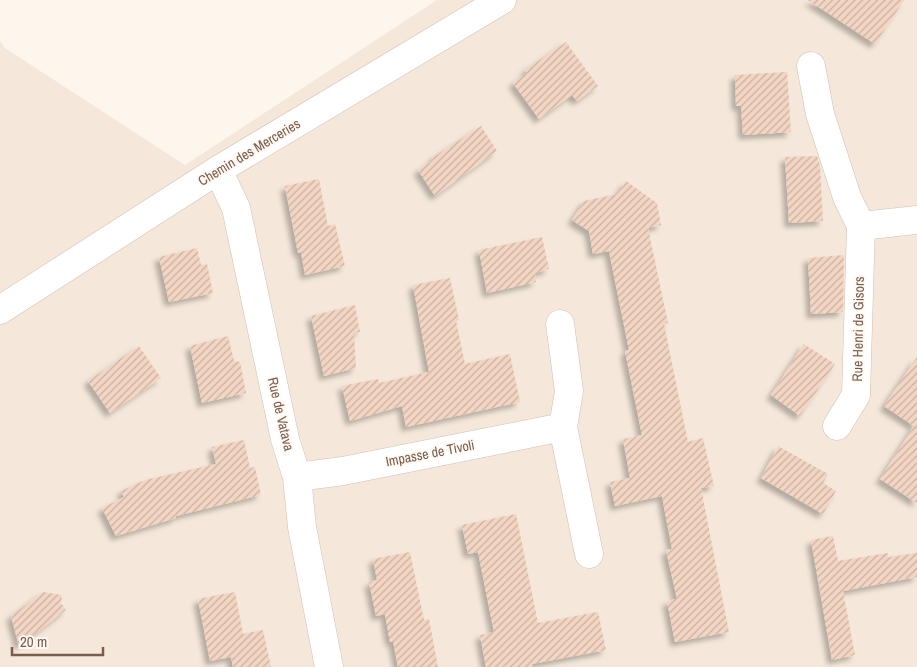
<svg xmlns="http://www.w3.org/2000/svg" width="917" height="667" font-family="'Archivo Narrow',sans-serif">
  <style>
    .residential { fill: #f5e8da }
    .building { fill: url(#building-hatch); filter: url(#shadow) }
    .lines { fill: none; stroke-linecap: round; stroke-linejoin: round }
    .street-casing { stroke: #d1beb0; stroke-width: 29 }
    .street { stroke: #fff; stroke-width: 28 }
    .labels { text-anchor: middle; stroke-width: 4; stroke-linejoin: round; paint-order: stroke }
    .street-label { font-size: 14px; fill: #7a5c4d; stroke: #fffaf3 }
  </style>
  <defs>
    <pattern id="building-hatch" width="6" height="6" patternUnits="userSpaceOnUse" patternTransform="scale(1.25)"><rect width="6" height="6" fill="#f3d5c3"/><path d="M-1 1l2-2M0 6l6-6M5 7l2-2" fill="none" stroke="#cab0a1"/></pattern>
    <filter id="shadow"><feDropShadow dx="-4.5" dy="4.5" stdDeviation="2.5" flood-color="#0004"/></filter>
  </defs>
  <rect width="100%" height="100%" fill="#fdf6ec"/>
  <path class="residential" d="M 437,0 L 917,0 L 917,667 L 0,667 L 0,41 L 5,48 L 185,165 Z"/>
  <path class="building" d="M 808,0 L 904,0 L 875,44 Z
    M 566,42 L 598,86 L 577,101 L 572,95 L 539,119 L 513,83 L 527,73 L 525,70 Z
    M 787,72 L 791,132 L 743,135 L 741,106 L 736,106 L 735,75 Z
    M 481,126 L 497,151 L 435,196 L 418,170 L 434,160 L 432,158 Z
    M 817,156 L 820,165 L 823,221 L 789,223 L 785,157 Z
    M 319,179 L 328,226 L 335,224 L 345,266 L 305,275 L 301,252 L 298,253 L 285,186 Z
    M 626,181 L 657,203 L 661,225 L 648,228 L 668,323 L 664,324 L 688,442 L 703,438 L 714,486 L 701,488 L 729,632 L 675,642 L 667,601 L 677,599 L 666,550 L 672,549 L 662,496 L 615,506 L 610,482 L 630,478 L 623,439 L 642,435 L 625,351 L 629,350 L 609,251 L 593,254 L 589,231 L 572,220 L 584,201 L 618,194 Z
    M 542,237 L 549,269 L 535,273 L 536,282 L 487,293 L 479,250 Z
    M 197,248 L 201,265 L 207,264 L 213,293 L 169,302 L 159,257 Z
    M 844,255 L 843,312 L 811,314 L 808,258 Z
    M 450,278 L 459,320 L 456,321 L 465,364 L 510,354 L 520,402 L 406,427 L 402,406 L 350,421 L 342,386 L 378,379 L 379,383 L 429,372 L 413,285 Z
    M 355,305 L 360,332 L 354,333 L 356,368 L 324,376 L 311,316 Z
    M 228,336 L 234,361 L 240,362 L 246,393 L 202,403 L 190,346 Z
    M 804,344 L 835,364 L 800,416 L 771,395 Z
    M 139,346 L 161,378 L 110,413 L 88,381 Z
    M 917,357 L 917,503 L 880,479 L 914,426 L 884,406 Z
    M 244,440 L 250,468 L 255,467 L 261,495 L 176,516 L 176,518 L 116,536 L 102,508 L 124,497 L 121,491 L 145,480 L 216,464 L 212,447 Z
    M 778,446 L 828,474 L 823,483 L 836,491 L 823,514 L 761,478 Z
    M 516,514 L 538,623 L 598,612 L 606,650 L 532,664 L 533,667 L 486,667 L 480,635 L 494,632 L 478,552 L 468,554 L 462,525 Z
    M 833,536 L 838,561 L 888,553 L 888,557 L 917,553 L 917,577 L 843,591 L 855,655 L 832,660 L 811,540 Z
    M 410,552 L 424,620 L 429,619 L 438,667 L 398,667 L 393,641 L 390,642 L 385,614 L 376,616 L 369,582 L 377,580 L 373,559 Z
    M 43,592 L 62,595 L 61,603 L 66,610 L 19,646 L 11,616 Z
    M 235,592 L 243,634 L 263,630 L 271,667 L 233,667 L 231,657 L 210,661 L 198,599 Z"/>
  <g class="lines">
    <defs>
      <path id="street" d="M 811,66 L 820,114 L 847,197 L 861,226 L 856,395 L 837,426
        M 218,170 L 236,208 L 285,439 L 297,477 L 302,527 L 329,667
        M 861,226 L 917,220
        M 0,310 L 218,170 L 502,0
        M 560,324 L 569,391 L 563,427 L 589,554
        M 297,477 L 343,471 L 563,427"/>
    </defs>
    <use href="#street" class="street-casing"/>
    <use href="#street" class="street"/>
  </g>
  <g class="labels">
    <g class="street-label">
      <text transform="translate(249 152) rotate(-31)" y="5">Chemin des Merceries</text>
      <text transform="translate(858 329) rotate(-89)" y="5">Rue Henri de Gisors</text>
      <text transform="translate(281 414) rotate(77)" y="5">Rue de Vatava</text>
      <text transform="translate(430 453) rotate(-11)" y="5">Impasse de Tivoli</text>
    </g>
  </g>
  <path d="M12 647v8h91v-8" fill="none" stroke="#7a5c4d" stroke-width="2.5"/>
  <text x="20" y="647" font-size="15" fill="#7a5c4d" stroke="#fffaf3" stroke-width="4" paint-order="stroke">20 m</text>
</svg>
